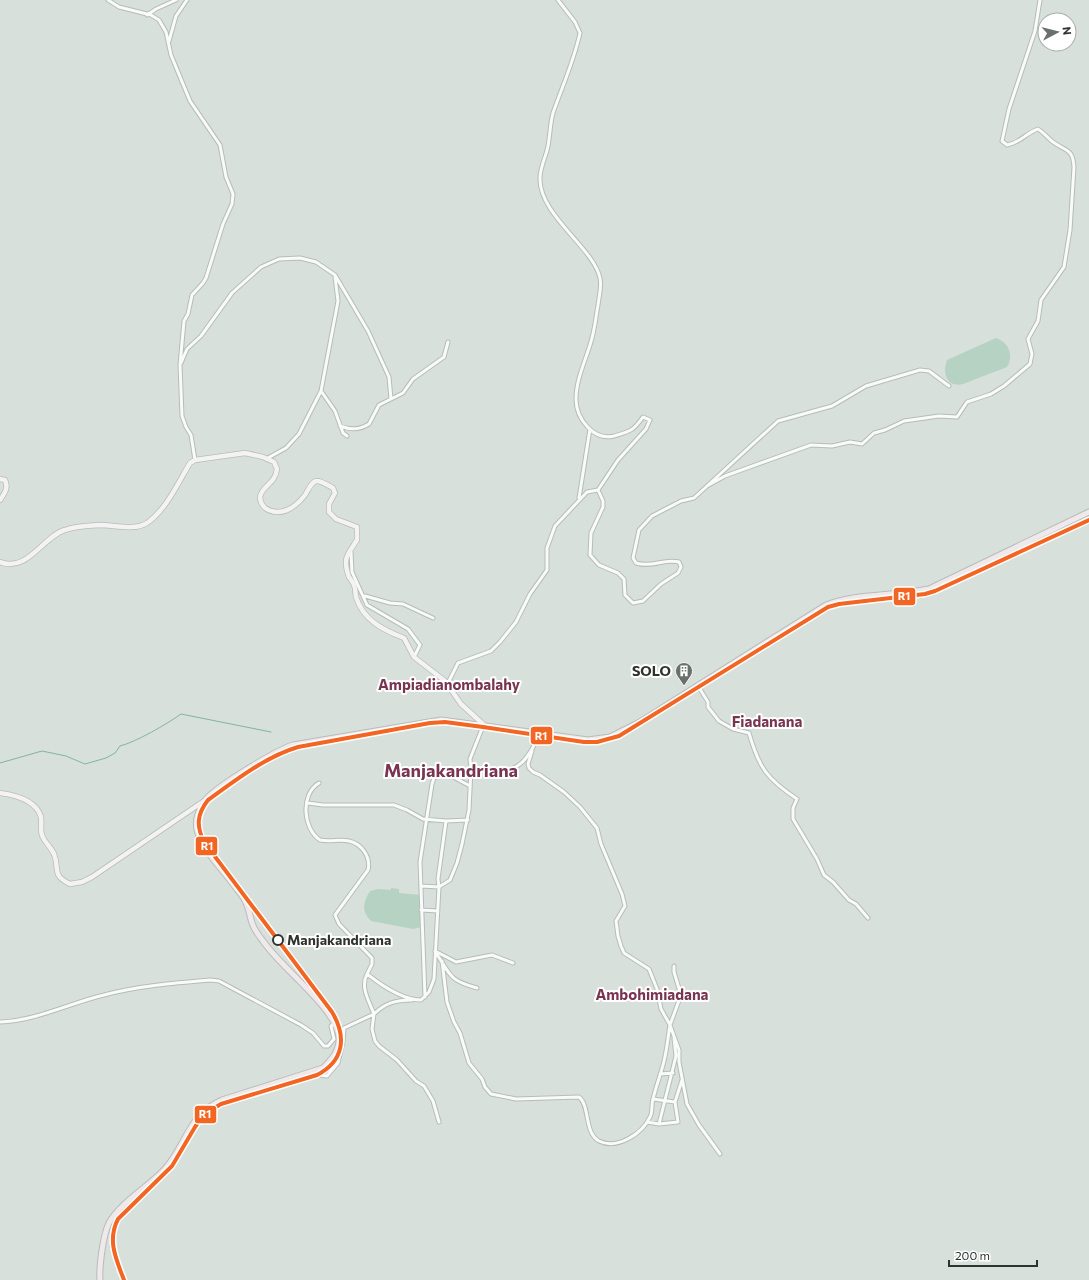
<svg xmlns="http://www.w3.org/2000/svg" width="1089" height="1280" font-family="Commissioner,sans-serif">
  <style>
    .green { fill: #b6d2c2 }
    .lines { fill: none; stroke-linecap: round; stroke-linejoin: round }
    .stream { stroke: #83b59a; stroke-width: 1 }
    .street-casing { stroke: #b6bdb9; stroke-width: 5 }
    .secondary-casing { stroke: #b6bdb9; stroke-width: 6 }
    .primary-casing { stroke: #b8bcba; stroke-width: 7 }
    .street { stroke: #f9fafa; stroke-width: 3 }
    .secondary { stroke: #f5f2f3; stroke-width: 4.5 }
    .primary { stroke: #f0e9ec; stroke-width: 5 }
    .rail-1-casing { stroke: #fff; stroke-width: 7 }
    .rail-1 { stroke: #f26522; stroke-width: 4 }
    .stop-dot { fill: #fff; stroke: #2e3330; stroke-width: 2 }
    .labels { text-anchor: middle; stroke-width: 4; stroke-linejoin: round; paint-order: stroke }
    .poi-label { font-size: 14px; font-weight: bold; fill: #2e3330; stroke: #fff; text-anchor: end }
    .stop-label { font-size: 14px; font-weight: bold; fill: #2e3330; stroke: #fff; text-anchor: start }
    .neighbourhood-label { font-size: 15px; font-weight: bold; fill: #783450; stroke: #fff }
    .district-label { font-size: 18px; font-weight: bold; fill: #783450; stroke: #fff }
    .line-badge { stroke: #fff; stroke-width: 1.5 }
    .badge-label { font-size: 11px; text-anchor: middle; font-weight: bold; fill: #fff }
  </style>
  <rect width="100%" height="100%" fill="#d8e0db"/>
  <path class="green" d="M 996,338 C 1009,342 1014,356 1007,367 L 963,384 C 947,388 942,374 947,360 Z
    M 391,888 L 399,889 L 399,893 L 420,895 L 421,927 L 413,929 L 371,921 C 361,911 363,902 370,891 L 378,889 L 391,890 Z"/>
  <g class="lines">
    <path class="stream" d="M 0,763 L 42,751 L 66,756 L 85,764 L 106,758 L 115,753 L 120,746 C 136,742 167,724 181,714 L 271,732"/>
    <defs>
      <path id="street" d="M 108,0 L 119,7 L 151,15 L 159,20 L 166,32 L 171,55 L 190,101 L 220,145 L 226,177 L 233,194 L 232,204 L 223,224 L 206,278 L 203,283 L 192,295 L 188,314 L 184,321 L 180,365 L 182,416 L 186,427 L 191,435 L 195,460
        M 558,0 L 575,22 L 580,33 C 574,61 562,87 553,113 C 550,124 550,136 548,146 C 546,157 540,167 540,178 C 539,215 593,247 600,278 C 602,287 599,296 598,305 C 596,316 595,327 592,338 C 587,358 576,378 576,399 C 576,419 594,441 614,436 C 631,431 633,431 643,417 L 650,420 L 646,429 L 618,460 L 598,490
        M 147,15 L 156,9 L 176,0
        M 169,41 L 176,16 L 187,0
        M 181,363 L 187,349 L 201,336 L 232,293 L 261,267 L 279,259 L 300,258 L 316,262 L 335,275 L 368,331 L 389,377 L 391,399
        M 321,391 L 335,411 L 343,433 L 347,436
        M 340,426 C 351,430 359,430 369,424 L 379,405 L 403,393 L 413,379 L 444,357 L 448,342
        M 266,459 L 286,448 L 299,434 L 321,391 L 338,301 L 335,277
        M 707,486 L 725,476 L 811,445 L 832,446 L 850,442 L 862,444 L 874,433 L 885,430 L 904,421 L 939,416 L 957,417 L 967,402 L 991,394 L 1004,386 L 1030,364 L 1032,354 L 1028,339 L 1038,321 L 1041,300 L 1064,267 L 1070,230 L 1074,167 C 1073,148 1065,151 1053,142 C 1048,138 1044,133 1038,129 C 1026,133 1020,143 1007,145 L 1002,141 L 1009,109 L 1035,31 L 1040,0
        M 579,498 L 590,429
        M 351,552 L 352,572 L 367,605 L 408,629 L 420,645 L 414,657
        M 365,596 L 390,603 L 403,604 L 433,618
        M 447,685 L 458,663 L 491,651 L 500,642 L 516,622 L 530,594 L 547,570 L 547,548 L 555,526 L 587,492 L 598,490 L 603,501 L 603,507 L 591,533 L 590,555 L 599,565 L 618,573 L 624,579 L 625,595 L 633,603 L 643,601 L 661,584 L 678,573 L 681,567 L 679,562 C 664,558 653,568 636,563 L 633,558 L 639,530 L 652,516 L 681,501 L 694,498 L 778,421 L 832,406 L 866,386 L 920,370 L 929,371 L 949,386
        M 698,686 L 708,702 L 708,707 L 719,721 L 733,729 L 749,733 C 759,768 767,779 797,799 L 793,808 L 793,819 L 817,859 L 824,875 L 833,882 L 849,900 L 856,904 L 868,918
        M 471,769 L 470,759 L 483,726
        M 319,783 C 300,794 303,829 320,840 C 330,842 340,839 349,841 C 362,844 371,857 368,870 L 335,915 L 339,924 L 372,958 L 372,964 L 367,974
        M 308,803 L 323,805 L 394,805 L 407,810 L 423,819 L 446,821
        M 421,886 L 439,887 L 438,879 L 446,821 L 468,820
        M 421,910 L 438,911
        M 435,951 L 456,962 L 492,955 L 513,963
        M 436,953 C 451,975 448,980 477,988
        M 442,961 L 447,1002 L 454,1022 L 460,1033 L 469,1063 L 482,1079 L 485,1087 L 491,1094 L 516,1099 L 579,1097 C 590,1105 584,1133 599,1141 C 617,1150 642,1134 650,1117 C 653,1112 651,1105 653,1099 C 656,1086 661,1074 664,1061 C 667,1049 668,1037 670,1025 L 661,1009 L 657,989 L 649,969 L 624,953 L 621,946 L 618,936 L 616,921 L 625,906 L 622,894 L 601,844 L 597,828 L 580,807 L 564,792 L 540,775 L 533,772 L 529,768 L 528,764 L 532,751
        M 674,966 L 674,972 L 681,995 L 670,1025 L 679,1050 L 679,1062 L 687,1104 L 699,1125 L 720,1154
        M 425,997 L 420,862 L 432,784 L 434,778 L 446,773 L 470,786
        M 412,1000 C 396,1000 385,1003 374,1014 L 372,1029 L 375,1041 L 379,1046 L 397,1060 L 416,1081 L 424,1086 L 433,1101 L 439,1122
        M 0,1022 C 35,1021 70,1003 104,995 C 138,986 174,983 210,980 L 219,981 L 301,1025 L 313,1033 L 324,1046 L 328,1046 L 334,1039 L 331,1026 L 335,1023
        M 310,1074 L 327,1076 L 338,1063 L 343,1042 L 344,1028 L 374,1014 C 369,1001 360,987 367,974 C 381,985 402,1000 421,1000 L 429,992 L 434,979 L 439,887 L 450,880 L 457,863 L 462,844 L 469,810 L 471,769 C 493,769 511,777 526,758 C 534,746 535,748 534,733
        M 660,1074 L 673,1073
        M 653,1099 L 675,1102
        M 647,1122 L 659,1124 L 678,1122 L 675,1102 L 682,1080
        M 659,1124 L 676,1056 L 674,1038"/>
      <path id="secondary" d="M 0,479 L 5,480 C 9,488 4,494 0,500
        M 0,562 C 28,573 43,536 65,530 C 76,526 88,526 99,525 C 114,525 134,531 147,523 C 166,510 178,483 190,463 L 195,460 L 245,453 L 263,457 L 274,462 L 277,469 C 275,485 262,485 260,497 C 260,502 262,505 265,508 C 280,518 295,508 305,495 C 308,491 310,483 316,481 C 321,480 329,486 333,488 L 335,493 L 329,504 L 329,512 L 336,519 L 357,527 L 357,540 C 348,554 342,558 349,577 C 351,580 353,582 354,585 C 356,589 355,593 356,597 C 363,620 383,630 404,638 L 414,657 L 445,681 L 461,704 L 484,725
        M 0,793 C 15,795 36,800 41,817 C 42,823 40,830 42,835 C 44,842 51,847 54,854 C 60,869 51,875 70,884 L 82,882 L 92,877 L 204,801"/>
      <path id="primary" d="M 100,1280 C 99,1267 103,1235 109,1223 C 120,1203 148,1187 164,1170 C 187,1145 187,1115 222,1100 L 323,1068 C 331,1060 340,1051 339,1037 C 336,1008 281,968 263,941 C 259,936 254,929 252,923 C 250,917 249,909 246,903 C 244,897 239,892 236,888 C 224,871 202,850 197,830 C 195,821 198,810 204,802 C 212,788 277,750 293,745 L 441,720 L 588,740 L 610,737 L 640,722 L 826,605 C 858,593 895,596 929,589 L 1089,512"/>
    </defs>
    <use href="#street" class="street-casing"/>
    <use href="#secondary" class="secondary-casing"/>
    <use href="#primary" class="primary-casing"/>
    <use href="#street" class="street"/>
    <use href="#secondary" class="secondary"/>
    <use href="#primary" class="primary"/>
    <defs>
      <path id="rail-1" d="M 124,1280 C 116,1259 107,1240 118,1219 L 172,1166 L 195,1127 L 202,1117 L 211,1110 L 221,1104 L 317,1075 C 344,1061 347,1037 332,1012 L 204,842 C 196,826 197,814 208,800 C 236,780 265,757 298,747 L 430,723 L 445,722 L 483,727 L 584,742 L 597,742 L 619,736 L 828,607 L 839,604 L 925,594 L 935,591 L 1089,520"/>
    </defs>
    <use href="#rail-1" class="rail-1-casing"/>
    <use href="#rail-1" class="rail-1"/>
  </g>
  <defs>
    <symbol id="building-pin" viewBox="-11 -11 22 30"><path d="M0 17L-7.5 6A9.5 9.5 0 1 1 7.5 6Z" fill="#6a706c" stroke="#fff"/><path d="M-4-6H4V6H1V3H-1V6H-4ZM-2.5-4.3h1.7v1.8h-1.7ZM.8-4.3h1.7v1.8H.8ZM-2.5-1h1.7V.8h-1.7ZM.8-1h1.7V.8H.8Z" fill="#fff"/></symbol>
  </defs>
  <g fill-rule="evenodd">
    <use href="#building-pin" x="674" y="661" width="20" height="27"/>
  </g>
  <circle class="stop-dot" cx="278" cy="940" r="5"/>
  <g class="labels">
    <g class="poi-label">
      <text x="671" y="676">SOLO</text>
    </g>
    <g class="stop-label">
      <text x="287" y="945">Manjakandriana</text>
    </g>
    <g class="neighbourhood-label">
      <text x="449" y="690">Ampiadianombalahy</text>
      <text x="767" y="727">Fiadanana</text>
      <text x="652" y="1000">Ambohimiadana</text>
    </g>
    <g class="district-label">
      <text x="451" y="777">Manjakandriana</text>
    </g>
  </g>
  <g class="line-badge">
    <rect x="893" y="587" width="23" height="19" rx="4" fill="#f26522"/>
    <rect x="530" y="726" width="23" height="19" rx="4" fill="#f26522"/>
    <rect x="195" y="836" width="23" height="20" rx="4" fill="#f26522"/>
    <rect x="194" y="1105" width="23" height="19" rx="4" fill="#f26522"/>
  </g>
  <g class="badge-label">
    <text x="904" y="600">R1</text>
    <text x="541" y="740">R1</text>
    <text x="207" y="850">R1</text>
    <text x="205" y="1118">R1</text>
  </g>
  <g transform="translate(1057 32) rotate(83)"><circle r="19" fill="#ffffff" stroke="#abadac"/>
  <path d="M0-3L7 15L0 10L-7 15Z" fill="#6a706c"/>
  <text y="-6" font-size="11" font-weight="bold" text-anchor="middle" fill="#2e3330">N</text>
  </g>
  <path d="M949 1260v6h88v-6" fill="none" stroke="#2e3330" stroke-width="2"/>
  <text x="955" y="1260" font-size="12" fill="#2e3330" stroke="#ffffff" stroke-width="3" paint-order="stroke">200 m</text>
</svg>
